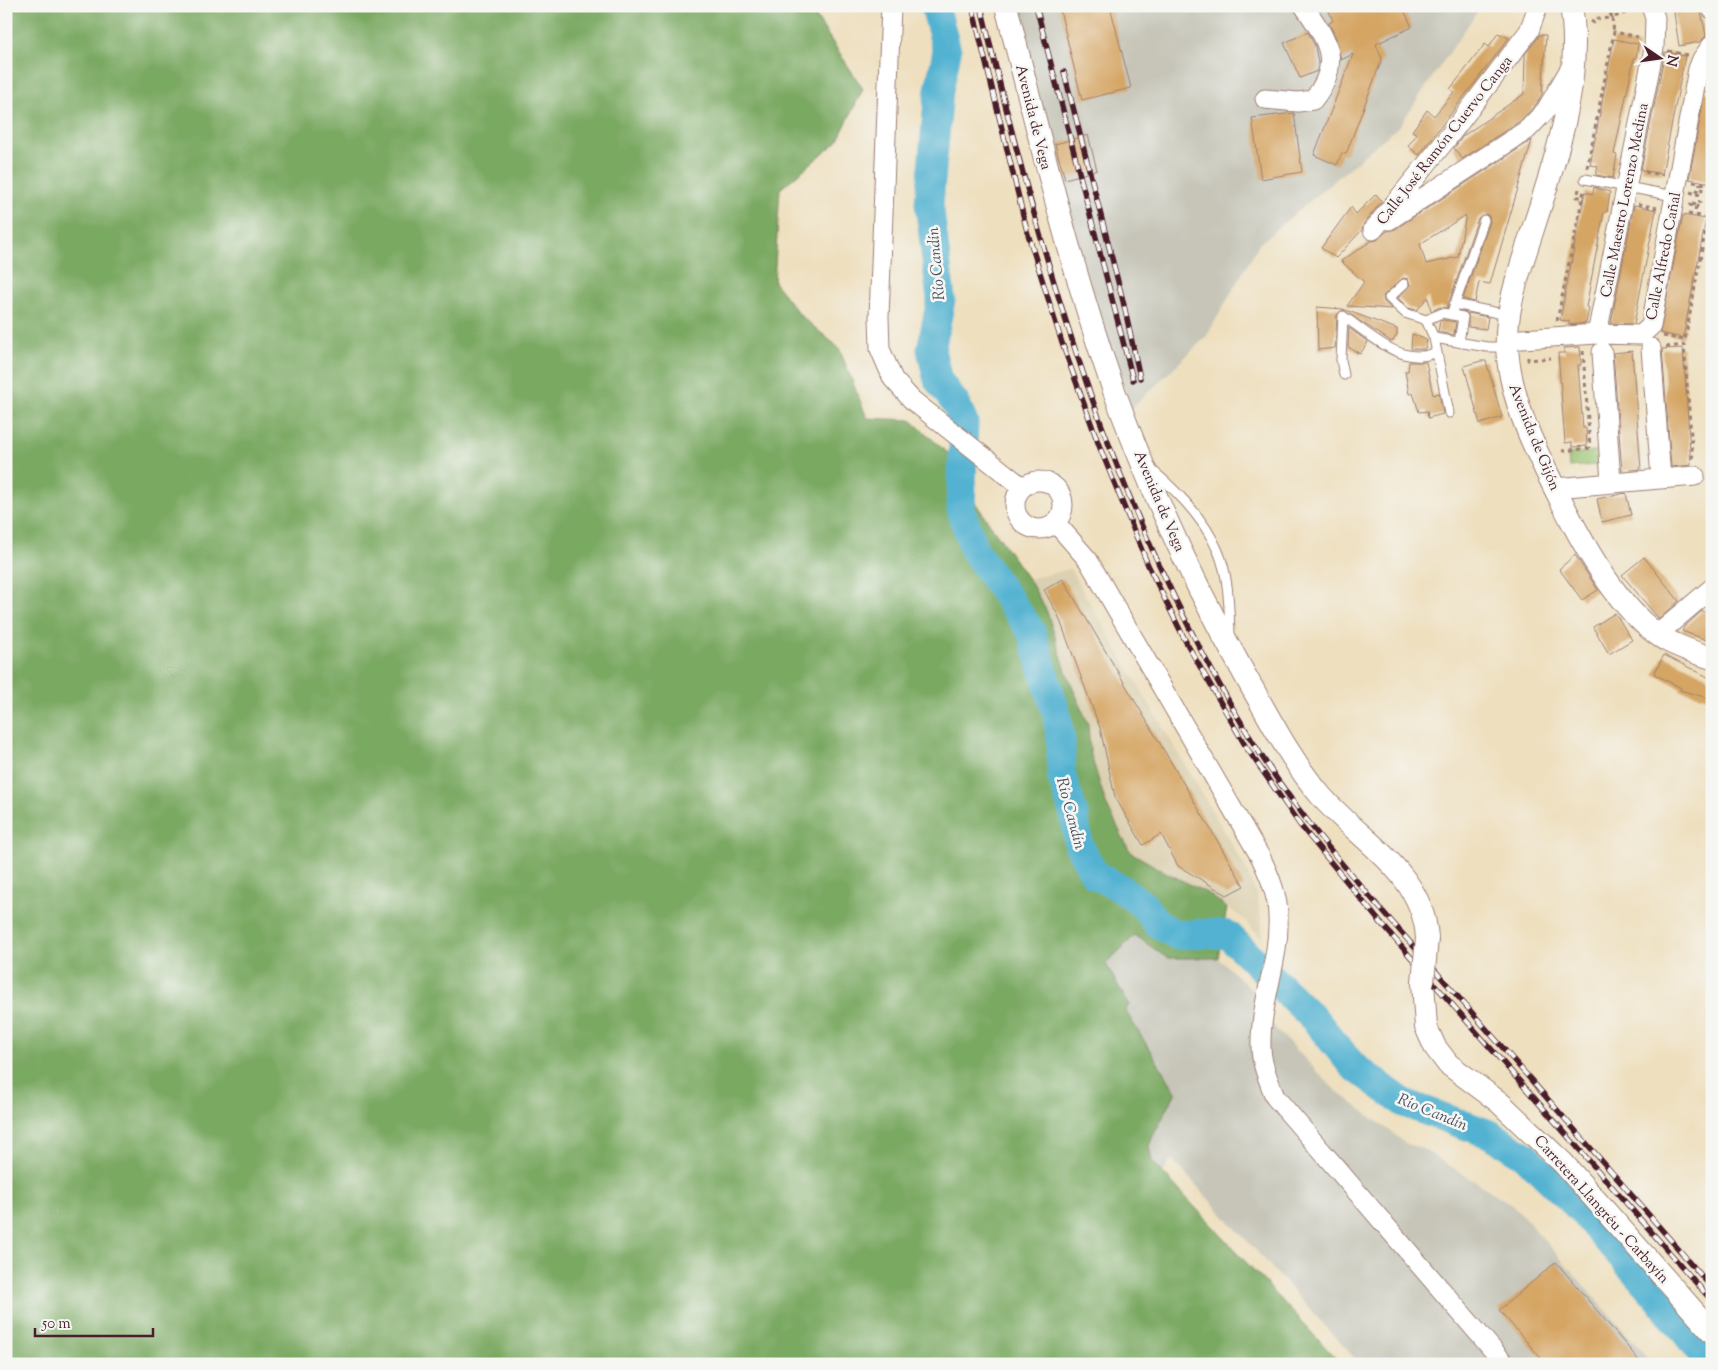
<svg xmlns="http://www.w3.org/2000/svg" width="1718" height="1370" font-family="'Sorts Mill Goudy',serif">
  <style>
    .built { fill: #dbd0b1 }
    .industrial { fill: #c6c5b8 }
    .green { fill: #99c36f; stroke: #72714d }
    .forest { fill: #7aa962; stroke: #626446 }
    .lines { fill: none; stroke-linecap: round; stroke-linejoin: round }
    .river { stroke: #53b2d1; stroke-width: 29 }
    .building { fill: #d5a564; fill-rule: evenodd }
    .service-casing { stroke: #9c7f74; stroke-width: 11 }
    .minor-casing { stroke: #9c7f74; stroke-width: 21 }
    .tertiary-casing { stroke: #9c7f74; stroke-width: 24 }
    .path { stroke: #9c7f74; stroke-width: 3; stroke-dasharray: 4 4; stroke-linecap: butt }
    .service { stroke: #fff; stroke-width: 9 }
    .minor { stroke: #fff; stroke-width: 19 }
    .tertiary { stroke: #fff; stroke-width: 22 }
    .rail-casing { stroke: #4a1f2b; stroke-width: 5.5 }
    .rail { stroke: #f6f6f2; stroke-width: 4; stroke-dasharray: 11; stroke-linecap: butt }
    .tertiary-bridge-casing { stroke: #9c7f74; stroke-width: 24; stroke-linecap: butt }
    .tertiary-bridge { stroke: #fff; stroke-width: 22 }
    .labels { text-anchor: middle; stroke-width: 5; stroke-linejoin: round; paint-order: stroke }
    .street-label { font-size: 15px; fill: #4a1f2b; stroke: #f6f6f2 }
    .water-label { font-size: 16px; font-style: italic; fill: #4d5265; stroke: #f6f6f2 }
  </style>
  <rect width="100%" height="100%" fill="#f6f6f2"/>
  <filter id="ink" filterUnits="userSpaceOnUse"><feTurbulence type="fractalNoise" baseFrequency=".02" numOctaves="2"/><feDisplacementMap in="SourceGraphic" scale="10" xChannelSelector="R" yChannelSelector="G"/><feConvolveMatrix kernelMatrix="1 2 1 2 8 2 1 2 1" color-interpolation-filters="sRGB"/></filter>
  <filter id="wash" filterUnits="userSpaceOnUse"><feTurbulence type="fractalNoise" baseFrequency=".0096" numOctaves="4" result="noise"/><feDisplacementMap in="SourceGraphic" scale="20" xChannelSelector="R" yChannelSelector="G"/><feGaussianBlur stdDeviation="1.12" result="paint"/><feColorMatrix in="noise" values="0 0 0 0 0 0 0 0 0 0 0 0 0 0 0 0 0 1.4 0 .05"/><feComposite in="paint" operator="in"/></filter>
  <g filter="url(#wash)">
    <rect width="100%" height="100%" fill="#eedfbe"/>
    <path class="built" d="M 1070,569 L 1245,867 L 1257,896 L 1262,924 L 1262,939 L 1244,919 L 1209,894 L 1163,871 L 1132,853 L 1118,832 L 1106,804 L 1090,752 L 1088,724 L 1066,671 L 1052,625 L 1028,579 Z"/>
    <path class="industrial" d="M 1015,6 L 1481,6 L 1400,125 L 1259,244 L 1206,337 L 1131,409 L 1084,267 Z
      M 1135,935 L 1142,941 L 1218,958 L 1252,990 L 1275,1028 L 1334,1089 L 1407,1144 L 1421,1148 L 1505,1200 L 1518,1210 L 1653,1364 L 1360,1364 L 1172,1159 L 1163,1173 L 1152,1161 L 1149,1146 L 1153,1136 L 1176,1092 L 1125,1009 L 1106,964 Z"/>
    <path class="green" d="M 1603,451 L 1605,464 L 1569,467 L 1568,454 Z"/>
    <path class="forest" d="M 6,6 L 809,6 L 863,89 L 837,142 L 780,189 L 774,282 L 800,315 L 839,348 L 867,418 L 911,420 L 951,456 L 974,501 L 1031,583 L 1047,612 L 1066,671 L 1088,724 L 1090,752 L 1106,804 L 1128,848 L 1132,853 L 1163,871 L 1209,894 L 1227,908 L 1218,958 L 1167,958 L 1135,935 L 1106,964 L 1129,1005 L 1125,1010 L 1176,1092 L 1153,1136 L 1149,1146 L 1152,1161 L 1341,1364 L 6,1364 Z"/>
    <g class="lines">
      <path class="river" d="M 935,6 L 947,51 L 939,90 L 929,203 L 941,299 L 931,350 L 938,380 L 956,404 L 964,423 L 961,510 L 974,550 L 1031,631 L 1057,716 L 1061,742 L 1061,774 L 1074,815 L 1079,846 L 1095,875 L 1120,888 L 1143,905 L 1157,923 L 1176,935 L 1208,933 L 1228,935 L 1316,1021 L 1353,1066 L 1404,1103 L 1492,1135 L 1525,1156 L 1575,1204 L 1660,1300 L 1710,1364"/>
    </g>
    <g id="blocks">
      <path class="building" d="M 1059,6 L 1110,6 L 1131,88 L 1082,100 Z
        M 1327,6 L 1402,6 L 1412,27 L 1376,44 L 1382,59 L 1346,154 L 1342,153 L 1337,165 L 1314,155 L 1353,54 L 1341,60 L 1336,38 L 1329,23 L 1333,21 Z
        M 1673,6 L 1700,6 L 1706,36 L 1700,42 L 1679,46 Z
        M 1308,32 L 1315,46 L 1318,63 L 1317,71 L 1300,78 L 1284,43 Z
        M 1498,33 L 1509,38 L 1419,155 L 1408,146 L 1417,134 L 1412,131 L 1427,110 L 1434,116 L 1454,92 L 1450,89 L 1462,74 L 1485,44 L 1489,47 Z
        M 1540,35 L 1546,35 L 1542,94 L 1537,103 L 1520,121 L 1462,159 L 1454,148 L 1463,136 L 1524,94 L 1525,54 Z
        M 1614,39 L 1638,44 L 1636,59 L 1634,58 L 1614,154 L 1617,155 L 1613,178 L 1596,175 L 1598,166 L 1590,165 Z
        M 1665,52 L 1685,56 L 1662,174 L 1641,170 Z
        M 1705,92 L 1712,93 L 1712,183 L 1689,179 Z
        M 1294,113 L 1302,172 L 1261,179 L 1252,118 Z
        M 1088,135 L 1097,170 L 1065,179 L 1055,144 Z
        M 1532,140 L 1490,284 L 1479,282 L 1475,302 L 1463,299 L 1490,222 L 1489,216 L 1486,214 L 1478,218 L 1447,308 L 1440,307 L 1431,311 L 1428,297 L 1417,310 L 1408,308 L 1398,298 L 1410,285 L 1408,279 L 1403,278 L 1383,296 L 1384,302 L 1392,309 L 1347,306 L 1364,282 L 1341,261 L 1371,241 L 1377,240 L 1387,231 L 1395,229 ZM 1466,215 L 1458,257 L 1426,264 L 1420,244 Z
        M 1594,187 L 1610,192 L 1607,212 L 1604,212 L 1586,307 L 1589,308 L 1586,323 L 1569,325 L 1569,321 L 1560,320 L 1585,192 L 1593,194 Z
        M 1376,194 L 1382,201 L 1364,223 L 1362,230 L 1336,258 L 1321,248 L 1351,207 L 1356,214 Z
        M 1634,205 L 1656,210 L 1634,324 L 1611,323 Z
        M 1683,215 L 1706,219 L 1683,338 L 1660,333 Z
        M 1317,307 L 1343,309 L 1397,329 L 1397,335 L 1392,342 L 1343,310 L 1337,315 L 1335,348 L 1318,350 Z
        M 1468,313 L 1488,317 L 1486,329 L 1468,327 Z
        M 1443,320 L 1456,322 L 1454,335 L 1438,332 L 1440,321 Z
        M 1349,328 L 1368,342 L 1360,354 L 1348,347 Z
        M 1412,334 L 1427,340 L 1425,349 L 1411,349 Z
        M 1580,347 L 1581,365 L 1578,365 L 1583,428 L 1586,428 L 1587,446 L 1572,447 L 1572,442 L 1565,443 L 1558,353 L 1565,353 L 1564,348 Z
        M 1683,348 L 1691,465 L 1671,467 L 1662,349 Z
        M 1632,351 L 1641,469 L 1622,471 L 1613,353 Z
        M 1481,361 L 1486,361 L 1502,417 L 1480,424 L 1464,366 Z
        M 1409,362 L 1426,362 L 1433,395 L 1439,393 L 1443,414 L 1428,418 L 1427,411 L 1419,412 L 1413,393 L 1409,394 L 1405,371 L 1408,371 Z
        M 1626,493 L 1631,515 L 1602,522 L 1597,499 Z
        M 1575,555 L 1598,590 L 1582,600 L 1559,569 Z
        M 1644,557 L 1679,601 L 1659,619 L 1622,575 Z
        M 1063,579 L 1244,886 L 1227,895 L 1178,866 L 1161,834 L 1143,845 L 1115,797 L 1100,728 L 1058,615 L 1044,590 Z
        M 1702,611 L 1712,615 L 1712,642 L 1682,631 L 1684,627 Z
        M 1615,613 L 1632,640 L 1609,654 L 1593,627 Z
        M 1664,655 L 1712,679 L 1712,699 L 1680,690 L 1681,688 L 1654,674 Z
        M 1556,1262 L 1642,1364 L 1546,1364 L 1499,1310 Z"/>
    </g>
  </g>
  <g filter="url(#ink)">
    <use href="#blocks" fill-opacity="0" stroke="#9c7f74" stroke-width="1"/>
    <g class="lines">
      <defs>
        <path id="service" d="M 1585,179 L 1674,196
          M 1404,284 L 1389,298 L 1405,313 L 1426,320
          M 1454,304 L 1508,315
          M 1451,315 L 1484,220
          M 1434,338 L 1487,347 L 1506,347
          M 1344,375 L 1341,360 L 1343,316 C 1370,334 1402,368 1437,352
          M 1449,413 L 1434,338 L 1426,320 L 1442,313 L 1463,317 L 1459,342
          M 1152,470 C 1177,491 1205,520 1218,551 C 1229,576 1229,607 1230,634"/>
        <path id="minor" d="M 891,6 L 879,317 L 880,349 L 893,379 L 912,400 L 1022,487
          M 1711,6 L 1712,9
          M 1265,99 L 1298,102 L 1313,100 C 1343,63 1328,41 1304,6
          M 1389,220 L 1527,130 L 1546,110 L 1571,67
          M 1373,230 L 1446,140 L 1529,31 L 1538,6
          M 1597,334 L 1654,48 L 1655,18 L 1651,6
          M 1507,340 L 1597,334 L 1641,335 L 1651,326 L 1698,69 L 1702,59 L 1712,45
          M 1651,348 L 1661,478
          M 1602,352 L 1611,482
          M1015 505a24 24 0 1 1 48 0a24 24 0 1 1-48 0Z
          M 1555,488 L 1695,476
          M 1055,522 L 1088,560 L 1261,858 C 1270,877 1278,896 1278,917 C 1280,960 1260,1002 1261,1046 C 1261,1064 1269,1081 1275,1097 L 1505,1364
          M 1658,634 L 1712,588"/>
        <path id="tertiary" d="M 1006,6 C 1039,134 1069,263 1113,388 C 1149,487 1194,585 1246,677 C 1269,717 1291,761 1321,796 C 1360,841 1423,872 1427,938
          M 1571,6 C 1584,80 1553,168 1530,238 C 1519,273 1505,310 1507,348 C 1511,409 1544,467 1571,520 C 1592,560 1626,617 1666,640 C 1681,648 1696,653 1712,658
          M 1423,982 L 1426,1027 L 1435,1047 L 1448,1064 L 1499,1102 L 1563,1163 L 1712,1332"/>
      </defs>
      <use href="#service" class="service-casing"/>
      <use href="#minor" class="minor-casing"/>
      <use href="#tertiary" class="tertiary-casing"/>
      <path class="path" d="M 1607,6 L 1612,18 L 1635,9
        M 1591,21 L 1594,23 L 1596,19 L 1612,18 L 1614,32
        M 1668,51 L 1687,55
        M 1587,168 L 1614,32 L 1638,37
        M 1645,172 L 1663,175
        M 1693,182 L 1712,185
        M 1579,189 L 1577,197 L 1582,197
        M 1690,192 L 1696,194 L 1700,183
        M 1696,194 L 1701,195 L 1702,189 L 1699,188
        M 1638,204 L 1657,208
        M 1689,205 L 1696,206 L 1694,215
        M 1694,206 L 1695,201 L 1700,202 L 1699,207 L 1696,206
        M 1688,214 L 1708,217 L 1712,195
        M 1705,232 L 1712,233
        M 1557,321 L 1584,190
        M 1663,336 L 1685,340 L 1708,217
        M 1666,347 L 1684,345 L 1693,461
        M 1583,351 L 1590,448
        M 1528,357 L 1528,360 L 1551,358
        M 1562,451 L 1591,448"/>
      <use href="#service" class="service"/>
      <use href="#minor" class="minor"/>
      <use href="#tertiary" class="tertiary"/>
      <defs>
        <path id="rail" d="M 972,6 L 1027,231 L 1062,343 L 1100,448 L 1148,565 L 1187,644 L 1246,747 L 1300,825 L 1380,922 L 1712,1301
          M 981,6 C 1042,265 1112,510 1251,739 C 1303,825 1373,900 1439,975 C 1530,1079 1622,1183 1712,1288
          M 1036,6 L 1133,380
          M 1064,72 L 1123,301 L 1140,378"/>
      </defs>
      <use href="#rail" class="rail-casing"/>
      <use href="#rail" class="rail"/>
      <defs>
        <path id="tertiary-bridge" d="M 1423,982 L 1427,938"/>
      </defs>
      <use href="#tertiary-bridge" class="tertiary-bridge-casing"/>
      <use href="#tertiary-bridge" class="tertiary-bridge"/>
    </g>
  </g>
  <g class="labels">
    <g class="street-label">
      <text transform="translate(1034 117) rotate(76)" y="5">Avenida de Vega</text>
      <text transform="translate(1444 140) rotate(-52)" y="5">Calle José Ramón Cuervo Canga</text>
      <text transform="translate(1624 200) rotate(-79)" y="5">Calle Maestro Lorenzo Medina</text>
      <text transform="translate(1663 256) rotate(-79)" y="5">Calle Alfredo Cañal</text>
      <text transform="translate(1535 437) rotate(68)" y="5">Avenida de Gijón</text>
      <text transform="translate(1160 501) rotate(67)" y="5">Avenida de Vega</text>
      <text transform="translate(1602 1209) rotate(48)" y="5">Carretera Llangréu - Carbayín</text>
    </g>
    <g class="water-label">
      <text transform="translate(935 264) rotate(-95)" y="6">Río Candín</text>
      <text transform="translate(1072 813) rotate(75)" y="6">Río Candín</text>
      <text transform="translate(1433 1111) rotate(22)" y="6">Río Candín</text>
    </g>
  </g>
  <rect width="1718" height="1370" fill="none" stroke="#f6f6f2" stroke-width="25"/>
  <g transform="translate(1660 58) rotate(103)" stroke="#f6f6f2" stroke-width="4" paint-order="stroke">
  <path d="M0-4L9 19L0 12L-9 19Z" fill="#4a1f2b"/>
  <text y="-8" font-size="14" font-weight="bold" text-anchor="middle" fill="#4a1f2b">N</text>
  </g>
  <path d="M35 1328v8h118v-8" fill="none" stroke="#4a1f2b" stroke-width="2.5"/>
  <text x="42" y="1328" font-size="15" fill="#4a1f2b" stroke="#f6f6f2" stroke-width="4" paint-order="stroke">50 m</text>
</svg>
